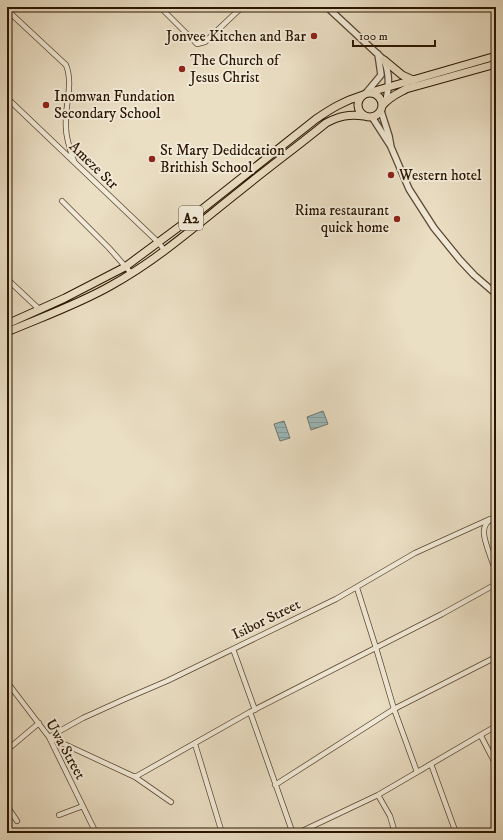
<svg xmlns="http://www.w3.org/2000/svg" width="503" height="840" font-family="'IM FELL DW Pica',serif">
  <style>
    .water { fill: url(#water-rules); stroke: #6e7871 }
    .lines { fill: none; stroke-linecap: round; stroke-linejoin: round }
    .minor-casing { stroke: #5a4731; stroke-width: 6 }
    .tertiary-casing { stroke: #5a4731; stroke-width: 8 }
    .trunk-casing { stroke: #2a1500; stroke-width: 9 }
    .minor { stroke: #f1ead8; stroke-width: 4.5 }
    .tertiary { stroke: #f1ead8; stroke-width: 5.5 }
    .trunk { stroke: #eadec3; stroke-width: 7 }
    .poi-dot { fill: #8f2418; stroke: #f1ead8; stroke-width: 1.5 }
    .labels { text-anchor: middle; stroke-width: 4; stroke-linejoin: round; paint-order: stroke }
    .shield { fill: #f1ead8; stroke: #665541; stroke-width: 1 }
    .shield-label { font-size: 14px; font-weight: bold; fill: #2a1500 }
    .poi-label { font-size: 15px; fill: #2a1500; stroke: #f1ead8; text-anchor: start }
    .street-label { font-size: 15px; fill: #2a1500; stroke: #f1ead8 }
  </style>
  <defs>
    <pattern id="water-rules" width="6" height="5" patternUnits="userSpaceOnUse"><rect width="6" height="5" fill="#9bbabc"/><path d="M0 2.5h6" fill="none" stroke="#869fa0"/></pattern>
  </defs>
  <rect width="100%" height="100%" fill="#eadec3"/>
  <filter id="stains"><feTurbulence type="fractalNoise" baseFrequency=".005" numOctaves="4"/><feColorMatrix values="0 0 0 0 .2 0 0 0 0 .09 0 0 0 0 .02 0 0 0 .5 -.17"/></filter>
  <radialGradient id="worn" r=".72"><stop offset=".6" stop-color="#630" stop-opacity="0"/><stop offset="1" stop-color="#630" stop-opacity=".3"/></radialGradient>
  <path class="water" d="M 323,411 L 328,424 L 311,430 L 307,417 Z
    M 284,421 L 290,438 L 280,441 L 274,424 Z"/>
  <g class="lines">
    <defs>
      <path id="minor" d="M 160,7 L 197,44 L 205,42 L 242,7
        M 7,10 L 66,65 C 74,85 64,107 66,128 C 66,139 70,150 74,161
        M 7,98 L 159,243 L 164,250
        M 62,201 L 109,248 L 131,273
        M 7,279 L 40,310
        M 496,516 C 490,519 483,525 484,533 C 484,542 493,563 496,572
        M 357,588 L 376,648 L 394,709 L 417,772
        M 233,649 L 255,710
        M 7,682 L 49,737 L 96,833
        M 250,712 L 292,831 L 295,833
        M 481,736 L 496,765
        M 49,737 L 83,718 L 125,699 L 167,681 L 336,599 L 415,553 L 490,519
        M 49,737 L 135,777 L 171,802
        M 195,744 L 222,833
        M 7,750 L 39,723
        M 431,764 L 456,833
        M 135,777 L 250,712 L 442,614 L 496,584
        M 275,785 L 394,709 L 496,657
        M 378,795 L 390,816 L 395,833
        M 7,806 L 17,821
        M 59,815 L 83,806
        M 296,833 L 300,832 L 378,795 L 496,726"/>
      <path id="tertiary" d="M 327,7 L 384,60 C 390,74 389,86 386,101
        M 366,93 L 381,75 L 378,54
        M 381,111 L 389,136 L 391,147 L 409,189 L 434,228 L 460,260 L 474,275 L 496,294
        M 372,117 L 390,145"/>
      <path id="trunk" d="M 384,60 L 402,75 L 413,80
        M 371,92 L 496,56
        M358 105a12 12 0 1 1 24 0a12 12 0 1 1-24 0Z
        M 382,106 C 389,97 397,94 406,89 L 496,64
        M 7,324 L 65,298 L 125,267 L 191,218 L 316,119 C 332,108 344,101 363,95
        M 7,332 C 42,317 79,304 112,285 C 159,259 199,223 241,190 C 269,167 298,146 326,123 C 339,116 349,114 364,116"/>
    </defs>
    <use href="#minor" class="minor-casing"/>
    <use href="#tertiary" class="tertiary-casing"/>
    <use href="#trunk" class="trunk-casing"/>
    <use href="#minor" class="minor"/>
    <use href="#tertiary" class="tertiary"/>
    <use href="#trunk" class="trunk"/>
  </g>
  <g class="poi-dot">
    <circle cx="314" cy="36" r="4"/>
    <circle cx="182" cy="69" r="4"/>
    <circle cx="46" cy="105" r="4"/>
    <circle cx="152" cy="159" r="4"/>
    <circle cx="391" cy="175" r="4"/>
    <circle cx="397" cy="219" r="4"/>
  </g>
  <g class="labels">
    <rect class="shield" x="179" y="206" width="24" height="24" rx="3"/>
    <g class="shield-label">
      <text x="191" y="223">A2</text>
    </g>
    <g class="poi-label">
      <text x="306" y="41" text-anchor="end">Jonvee Kitchen and Bar</text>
      <text x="190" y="65">The Church of<tspan x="190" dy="17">Jesus Christ</tspan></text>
      <text x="54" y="101">Inomwan Fundation<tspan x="54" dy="17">Secondary School</tspan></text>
      <text x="160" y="155">St Mary Dedidcation<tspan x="160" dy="17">Brithish School</tspan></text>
      <text x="399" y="180">Western hotel</text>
      <text x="389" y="215" text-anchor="end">Rima restaurant<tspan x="389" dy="17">quick home</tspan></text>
    </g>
    <g class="street-label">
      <text transform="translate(94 165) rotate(44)" y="5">Ameze Str</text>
      <text transform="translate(266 619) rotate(-26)" y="5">Isibor Street</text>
      <text transform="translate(66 749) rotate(61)" y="5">Uwa Street</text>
    </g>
  </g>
  <rect width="503" height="840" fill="none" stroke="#eadec3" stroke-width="24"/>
  <rect x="8" y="8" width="487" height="824" fill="none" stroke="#2a1500" stroke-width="2"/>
  <rect x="12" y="12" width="479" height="816" fill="none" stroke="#2a1500"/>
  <path d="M353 40v6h82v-6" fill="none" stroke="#2a1500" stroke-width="2"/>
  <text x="359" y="40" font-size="12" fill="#2a1500" stroke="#f1ead8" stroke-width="3" paint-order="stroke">100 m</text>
  <rect width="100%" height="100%" filter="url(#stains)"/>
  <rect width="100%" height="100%" fill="url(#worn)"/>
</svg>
